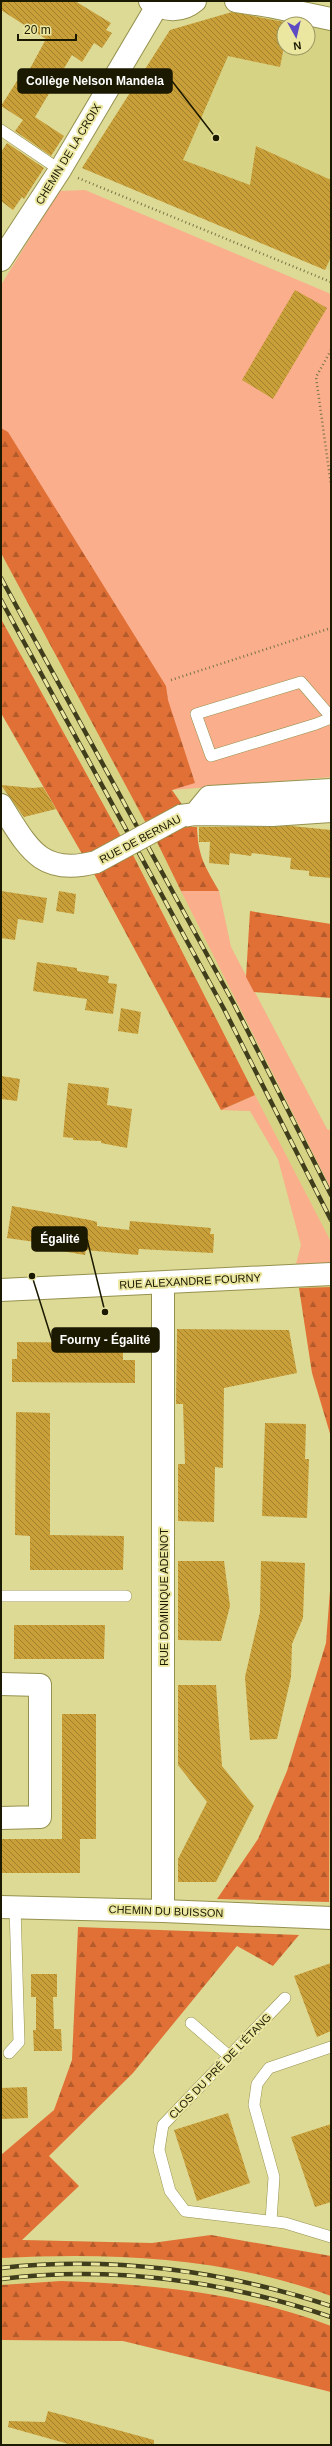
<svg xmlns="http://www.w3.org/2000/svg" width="332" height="2446" font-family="Helvetica,sans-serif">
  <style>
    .built { fill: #d7d385; fill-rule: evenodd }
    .green { fill: #faae8c }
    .forest { fill: url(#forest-firs) }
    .building { fill: url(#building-back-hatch) }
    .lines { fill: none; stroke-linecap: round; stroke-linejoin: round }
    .service-casing { stroke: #95914e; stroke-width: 12 }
    .minor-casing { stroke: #95914e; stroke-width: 24 }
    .tertiary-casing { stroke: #95914e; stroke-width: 24 }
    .secondary-casing { stroke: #95914e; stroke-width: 24 }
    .path { stroke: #767446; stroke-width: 2.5; stroke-dasharray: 1 3; stroke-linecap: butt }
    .service { stroke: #fff; stroke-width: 11 }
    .minor { stroke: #fff; stroke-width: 22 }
    .tertiary { stroke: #fff; stroke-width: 22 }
    .secondary { stroke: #fff; stroke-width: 22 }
    .rail-casing { stroke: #3f3d1c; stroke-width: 4.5 }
    .rail { stroke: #ebe7a1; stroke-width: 3; stroke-dasharray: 9; stroke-linecap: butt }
    .minor-bridge-casing { stroke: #95914e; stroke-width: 24; stroke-linecap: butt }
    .minor-bridge { stroke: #fff; stroke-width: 22 }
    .labels { text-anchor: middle; stroke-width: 4; stroke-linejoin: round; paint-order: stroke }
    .street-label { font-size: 11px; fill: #1b1900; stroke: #ebe7a1 }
    .leader { fill: none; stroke: #1b1900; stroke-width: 1.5 }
    .callout-dot { fill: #1b1900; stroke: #ebe7a1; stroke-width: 1.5 }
    .callout { fill: #1b1900; stroke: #1b1900; stroke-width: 1.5 }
    .callout-label { font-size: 12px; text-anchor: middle; font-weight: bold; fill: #fff }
  </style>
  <defs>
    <pattern id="forest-firs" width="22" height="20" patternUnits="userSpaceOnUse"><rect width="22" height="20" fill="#e07036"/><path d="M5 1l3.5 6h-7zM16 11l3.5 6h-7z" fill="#b55b2b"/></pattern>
    <pattern id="building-back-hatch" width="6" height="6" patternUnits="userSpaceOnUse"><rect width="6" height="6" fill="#c99f3a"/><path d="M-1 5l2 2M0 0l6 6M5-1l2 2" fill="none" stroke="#a2812e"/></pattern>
  </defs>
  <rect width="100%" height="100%" fill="#ddda95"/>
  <path class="built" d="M 243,9 L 331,28 L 331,271 L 82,168 L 170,30 ZM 284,24 L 308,24 L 308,48 L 284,48 Z
    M 1,501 L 138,753 L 176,795 L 183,806 L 187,822 L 192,827 L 197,827 L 198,849 L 204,865 L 219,891 L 231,947 L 327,1129 L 331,1131 L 331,1365 L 312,1373 L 296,1264 L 301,1245 L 278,1159 L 250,1111 L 221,1110 L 93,872 L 1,713 Z
    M 1,2207 L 22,2240 L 152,2243 L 211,2235 L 331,2256 L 331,2391 L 123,2341 L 1,2340 Z"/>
  <path class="green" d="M 85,190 L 331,294 L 331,777 L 172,790 L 1,501 L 1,285 L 59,191 Z
    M 181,891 L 219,891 L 231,947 L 327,1129 L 331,1131 L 331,1189 Z
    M 255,1095 L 331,1242 L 331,1264 L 296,1264 L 301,1245 L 278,1159 L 250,1111 L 221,1110 Z"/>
  <path class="forest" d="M 1,428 L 8,432 L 166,686 L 168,700 L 195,783 L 172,790 L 183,806 L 148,827 L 1,553 Z
    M 1,619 L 124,842 L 85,859 L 1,713 Z
    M 187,822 L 192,827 L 197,827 C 198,857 205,866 219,891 L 181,891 L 156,840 Z
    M 133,855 L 255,1095 L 221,1110 L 93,872 Z
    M 250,911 L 331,924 L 331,998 L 254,992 L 246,977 Z
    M 331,1287 L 331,1437 L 312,1373 L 299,1288 Z
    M 331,1577 L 329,1902 L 217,1899 L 258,1839 L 287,1771 L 326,1643 Z
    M 78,1927 L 299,1935 L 273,1966 L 237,1946 L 133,2073 L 49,2156 L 79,2186 L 22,2240 L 152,2243 L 211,2235 L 331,2256 L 331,2296 C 226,2257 112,2252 1,2258 L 1,2155 L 54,2110 L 72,2060 Z
    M 61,2281 C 152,2284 244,2293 331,2326 L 331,2392 L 123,2341 L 1,2340 L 1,2285 Z"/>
  <path class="building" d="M 1,1 L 75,1 L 111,23 L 106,30 L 112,33 L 102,48 L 94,43 L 82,62 L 72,55 L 35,117 L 64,136 L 51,156 L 15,131 L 23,120 L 1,106 L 22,73 L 26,76 L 46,39 L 1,10 Z
    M 232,12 L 284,22 L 284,47 L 280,67 L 228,56 L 183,160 L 250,185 L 256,146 L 331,180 L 331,257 L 325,270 L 82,168 L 170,30 Z
    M 7,143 L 44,168 L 24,199 L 22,197 L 13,210 L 1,201 L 1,152 Z
    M 295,290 L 327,308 L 273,399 L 242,380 Z
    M 1,785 L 33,788 L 43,787 L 56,809 L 24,817 Z
    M 291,826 L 331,830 L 331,878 L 309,876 L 309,871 L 290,869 L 291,858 L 252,853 L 251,856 L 230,853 L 229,865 L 209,863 L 210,842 L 199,842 L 199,827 Z
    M 1,891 L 47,898 L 43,923 L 18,919 L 15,940 L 1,938 Z
    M 59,891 L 76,894 L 74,914 L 56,911 Z
    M 37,962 L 77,968 L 77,971 L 109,976 L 108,983 L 117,984 L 113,1014 L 85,1010 L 87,999 L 33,991 Z
    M 121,1008 L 141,1012 L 138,1034 L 118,1031 Z
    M 1,1076 L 20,1079 L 17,1101 L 1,1099 Z
    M 68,1083 L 109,1088 L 107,1105 L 132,1109 L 127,1148 L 101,1143 L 101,1141 L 73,1140 L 73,1138 L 63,1137 Z
    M 12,1206 L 90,1220 L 97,1222 L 97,1226 L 129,1230 L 130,1221 L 211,1228 L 210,1234 L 214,1234 L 214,1237 L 213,1253 L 139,1249 L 138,1255 L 86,1250 L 85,1255 L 56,1250 L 56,1245 L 7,1238 Z
    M 177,1329 L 289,1330 L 297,1373 L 224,1388 L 223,1468 L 215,1467 L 214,1522 L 178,1521 L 178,1464 L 185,1464 L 183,1404 L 176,1404 Z
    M 17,1342 L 123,1343 L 123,1360 L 135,1360 L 135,1383 L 12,1382 L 12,1359 L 17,1359 Z
    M 16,1412 L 50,1413 L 50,1535 L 124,1536 L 123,1570 L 30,1570 L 30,1536 L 15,1535 Z
    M 265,1423 L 306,1424 L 305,1459 L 309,1459 L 307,1518 L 262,1516 Z
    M 178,1561 L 224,1561 L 230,1606 L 221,1641 L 178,1640 Z
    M 261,1561 L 305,1563 L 303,1618 L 292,1644 L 291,1677 L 277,1739 L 250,1740 L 245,1677 L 260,1612 Z
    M 14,1625 L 105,1625 L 104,1659 L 14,1659 Z
    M 178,1685 L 216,1685 L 222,1766 L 254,1806 L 216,1882 L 178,1882 L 178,1859 L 207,1802 L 178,1765 Z
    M 62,1714 L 96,1714 L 96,1839 L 80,1839 L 80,1873 L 1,1873 L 1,1839 L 62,1839 Z
    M 331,1963 L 331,2031 L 317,2037 L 294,1976 Z
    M 31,1974 L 57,1974 L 57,1997 L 53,1997 L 54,2029 L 61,2029 L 62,2051 L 34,2051 L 33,2030 L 36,2030 L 36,1997 L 31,1997 Z
    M 27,2087 L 28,2118 L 1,2119 L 1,2088 Z
    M 228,2113 L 250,2183 L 197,2201 L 174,2130 Z
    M 331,2124 L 331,2202 L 315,2207 L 291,2137 Z
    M 48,2411 L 154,2440 L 154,2445 L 72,2445 L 8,2427 L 9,2421 L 45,2422 Z"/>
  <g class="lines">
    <defs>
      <path id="service" d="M 1,130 L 60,170
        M 331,717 L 301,682 L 196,714 L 211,756 L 316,724 L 331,718
        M 1,1596 L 126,1596
        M 285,1998 L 163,2125 L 159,2150 L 170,2191 L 185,2211 L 285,2223 L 331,2237
        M 191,2023 L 229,2056
        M 9,2053 L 19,2042 L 15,1907
        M 271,2221 L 274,2177 L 254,2105 L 257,2084 L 269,2068 L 331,2047"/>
      <path id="minor" d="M 1,260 L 60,170 L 157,6
        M 1,805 C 28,847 40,877 96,862
        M 195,814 L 209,797 L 331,790
        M 181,816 L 195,814 L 272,815 L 331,811
        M 1,1684 L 40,1685 L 40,1817 L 1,1818
        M 1,1907 L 163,1911 L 331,1918
        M 163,1911 L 163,1283"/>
      <path id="tertiary" d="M 1,1290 L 331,1274"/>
      <path id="secondary" d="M 150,1 C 164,11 181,13 195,1
        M 236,1 L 269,6 L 331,19"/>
    </defs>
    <use href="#service" class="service-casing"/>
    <use href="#minor" class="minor-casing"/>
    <use href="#tertiary" class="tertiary-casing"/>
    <use href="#secondary" class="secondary-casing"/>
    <path class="path" d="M 78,178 L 331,282
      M 331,350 L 316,377 L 331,485
      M 171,680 L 331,628"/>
    <use href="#service" class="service"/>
    <use href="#minor" class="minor"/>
    <use href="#tertiary" class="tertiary"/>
    <use href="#secondary" class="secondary"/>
    <defs>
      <path id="rail" d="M 1,578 L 234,1004 L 331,1195
        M 1,600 L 224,1009 L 331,1220
        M 1,2268 C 112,2256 225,2271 331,2306
        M 1,2279 C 112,2265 226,2281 331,2317"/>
    </defs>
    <use href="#rail" class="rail-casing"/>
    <use href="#rail" class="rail"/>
    <defs>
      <path id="minor-bridge" d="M 96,862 L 181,816"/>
    </defs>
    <use href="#minor-bridge" class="minor-bridge-casing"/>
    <use href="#minor-bridge" class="minor-bridge"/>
  </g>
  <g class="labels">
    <g class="street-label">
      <text transform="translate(68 154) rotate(-59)" y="4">CHEMIN DE LA CROIX</text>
      <text transform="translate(140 839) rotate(-28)" y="4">RUE DE BERNAU</text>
      <text transform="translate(190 1281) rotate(-3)" y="4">RUE ALEXANDRE FOURNY</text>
      <text transform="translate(164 1597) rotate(-90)" y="4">RUE DOMINIQUE ADENOT</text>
      <text transform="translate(166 1911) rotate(2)" y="4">CHEMIN DU BUISSON</text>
      <text transform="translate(220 2066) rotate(-46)" y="4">CLOS DU PRÉ DE L'ÉTANG</text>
    </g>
  </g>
  <path class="leader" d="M216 138L172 81M105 1312L87 1239M32 1276L52 1340"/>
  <g class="callout-dot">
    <circle cx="216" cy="138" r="4"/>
    <circle cx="105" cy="1312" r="4"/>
    <circle cx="32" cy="1276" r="4"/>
  </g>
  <g class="callout">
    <rect x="18" y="69" width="154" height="24" rx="4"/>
    <rect x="32" y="1227" width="55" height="24" rx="4"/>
    <rect x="52" y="1328" width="107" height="24" rx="4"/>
  </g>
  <g class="callout-label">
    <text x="95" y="85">Collège Nelson Mandela</text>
    <text x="60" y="1243">Égalité</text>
    <text x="105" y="1344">Fourny - Égalité</text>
  </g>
  <rect width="332" height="2446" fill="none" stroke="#1b1900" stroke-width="4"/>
  <g transform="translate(296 36) rotate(172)"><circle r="19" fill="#ebe7a1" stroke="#989561"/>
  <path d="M0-3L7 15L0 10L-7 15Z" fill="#5e4ac2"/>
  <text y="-6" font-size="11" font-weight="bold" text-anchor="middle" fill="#1b1900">N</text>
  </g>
  <path d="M18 34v6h58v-6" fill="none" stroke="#1b1900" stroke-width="2"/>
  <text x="24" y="34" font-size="12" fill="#1b1900" stroke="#ebe7a1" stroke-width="3" paint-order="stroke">20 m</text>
</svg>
